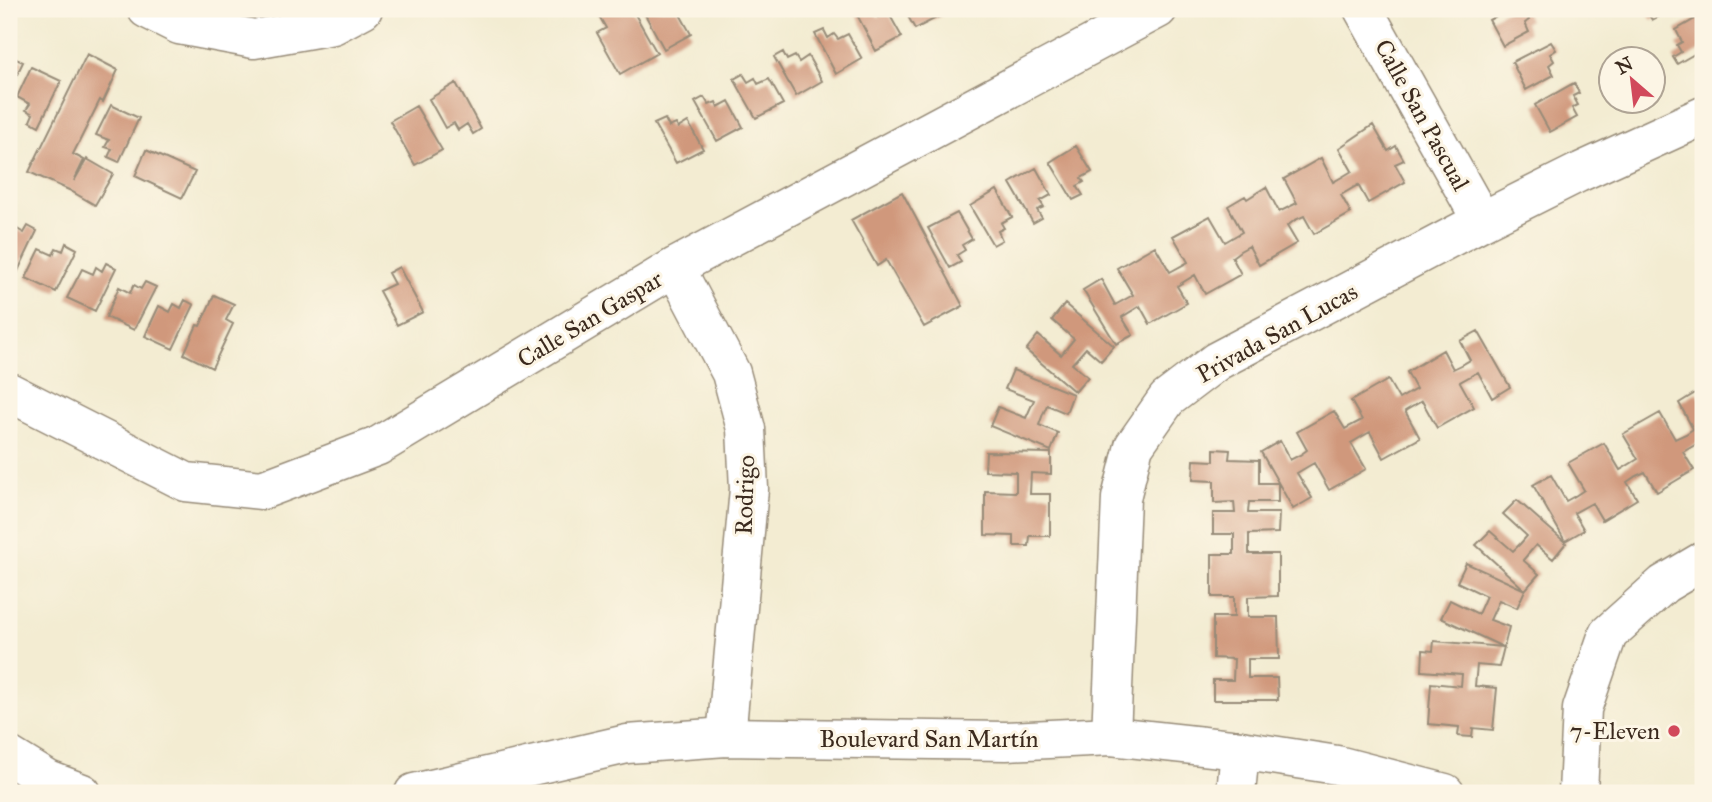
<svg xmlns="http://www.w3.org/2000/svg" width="1712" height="802" font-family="'IM FELL Great Primer',serif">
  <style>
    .building { fill: #d0987c }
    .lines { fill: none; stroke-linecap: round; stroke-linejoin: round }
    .minor-casing { stroke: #978b78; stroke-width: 41 }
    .tertiary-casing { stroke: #978b78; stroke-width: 41 }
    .minor { stroke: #fff; stroke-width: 38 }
    .tertiary { stroke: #fff; stroke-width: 38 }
    .poi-dot { fill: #d1495b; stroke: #fcf5e5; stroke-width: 2.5 }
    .labels { text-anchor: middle; stroke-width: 6; stroke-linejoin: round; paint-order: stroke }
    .street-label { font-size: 24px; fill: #3b2a1e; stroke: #fcf5e5 }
    .poi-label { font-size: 24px; fill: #3b2a1e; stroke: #fcf5e5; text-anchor: end }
  </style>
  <rect width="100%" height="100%" fill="#fcf5e5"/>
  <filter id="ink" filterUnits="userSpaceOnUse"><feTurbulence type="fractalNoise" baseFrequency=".0143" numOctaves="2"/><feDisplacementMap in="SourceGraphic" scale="14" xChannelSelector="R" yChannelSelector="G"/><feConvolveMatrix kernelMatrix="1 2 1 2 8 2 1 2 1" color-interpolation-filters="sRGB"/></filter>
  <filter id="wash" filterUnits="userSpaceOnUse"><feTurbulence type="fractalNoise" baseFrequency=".00686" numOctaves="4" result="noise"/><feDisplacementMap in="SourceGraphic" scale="28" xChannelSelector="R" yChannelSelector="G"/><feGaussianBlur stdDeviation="1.57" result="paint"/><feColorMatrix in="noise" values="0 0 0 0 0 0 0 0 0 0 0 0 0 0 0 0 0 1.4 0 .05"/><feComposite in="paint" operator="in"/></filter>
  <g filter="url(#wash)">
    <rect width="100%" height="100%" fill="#f3ecd2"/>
    <g id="blocks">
      <path class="building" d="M 595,9 L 632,9 L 657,53 L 620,74 L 597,33 L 606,28 Z
        M 642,9 L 677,9 L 691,34 L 664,49 Z
        M 859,9 L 864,9 L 868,15 L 875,11 L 878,17 L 888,12 L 902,37 L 876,51 L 855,11 Z
        M 904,9 L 939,9 L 942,15 L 915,29 Z
        M 1509,9 L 1534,9 L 1526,13 L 1529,20 L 1525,23 L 1529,32 L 1503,46 L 1489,20 Z
        M 1653,9 L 1673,9 L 1652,20 L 1647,12 Z
        M 1702,15 L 1703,49 L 1677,64 L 1673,57 L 1681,52 L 1677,45 L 1682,42 L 1676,30 Z
        M 824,30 L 828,38 L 834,34 L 838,39 L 848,34 L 862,59 L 836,74 L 815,34 Z
        M 1551,42 L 1556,50 L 1550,54 L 1554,61 L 1549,65 L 1554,75 L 1526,90 L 1512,62 Z
        M 783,52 L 787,60 L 795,56 L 799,62 L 808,56 L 822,81 L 796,96 L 774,57 Z
        M 87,54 L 118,70 L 103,102 L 100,100 L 73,154 L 84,160 L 74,181 L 87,159 L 113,174 L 95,205 L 69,190 L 29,172 Z
        M 9,56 L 23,62 L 9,91 Z
        M 31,67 L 61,81 L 39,126 L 30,121 L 33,114 L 26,110 L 30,104 L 17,97 Z
        M 743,74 L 748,82 L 755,78 L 758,84 L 769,79 L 783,104 L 756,118 L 734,79 Z
        M 456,83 L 481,129 L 473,134 L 467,124 L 458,130 L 454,123 L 445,128 L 429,99 Z
        M 1574,83 L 1579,93 L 1573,96 L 1578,105 L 1572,108 L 1577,117 L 1550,132 L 1535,105 Z
        M 704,97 L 709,105 L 716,102 L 718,107 L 729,101 L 743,127 L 717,141 L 695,102 Z
        M 111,105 L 139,118 L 119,162 L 108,157 L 112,149 L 105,147 L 109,140 L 96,135 Z
        M 416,106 L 442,150 L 415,165 L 390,121 Z
        M 665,119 L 669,127 L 676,124 L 678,128 L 688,122 L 703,149 L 676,163 L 654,124 Z
        M 1373,125 L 1388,151 L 1396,146 L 1404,160 L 1395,164 L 1405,182 L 1368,203 L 1358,185 L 1341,195 L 1351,213 L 1314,234 L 1304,216 L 1295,220 L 1287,226 L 1297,243 L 1259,265 L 1249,246 L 1240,251 L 1232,257 L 1241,274 L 1205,294 L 1195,275 L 1177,286 L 1187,303 L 1150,324 L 1140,306 L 1122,317 L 1133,335 L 1116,344 L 1083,290 L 1101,279 L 1115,305 L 1133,295 L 1117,268 L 1155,246 L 1170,272 L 1188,262 L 1173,236 L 1210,216 L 1225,242 L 1242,232 L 1228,206 L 1245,196 L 1247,199 L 1266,187 L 1279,212 L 1297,203 L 1284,179 L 1321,158 L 1333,182 L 1342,177 L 1352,171 L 1339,148 Z
        M 1076,146 L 1092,172 L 1081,178 L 1084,182 L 1077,186 L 1083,195 L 1073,200 L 1050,162 Z
        M 146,150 L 195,172 L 182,198 L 135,176 Z
        M 1036,168 L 1051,195 L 1040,201 L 1044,207 L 1037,210 L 1042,218 L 1033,223 L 1010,183 Z
        M 997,190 L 1012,217 L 1001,223 L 1004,228 L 998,231 L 1002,240 L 993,245 L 970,206 Z
        M 902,192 L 963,306 L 924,327 L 886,260 L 877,266 L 851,220 Z
        M 957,213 L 972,239 L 962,245 L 965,250 L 957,255 L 961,262 L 950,268 L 928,228 Z
        M 28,226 L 37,231 L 17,273 L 9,269 L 9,234 L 14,237 L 17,229 L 24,233 Z
        M 66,243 L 77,249 L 56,292 L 26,278 L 40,249 L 53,255 L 56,248 L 63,251 Z
        M 106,263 L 116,268 L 95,311 L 67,298 L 82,269 L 93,274 L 96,267 L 102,271 Z
        M 399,267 L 423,312 L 397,325 L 379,291 L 394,284 L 388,273 Z
        M 145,282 L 156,287 L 134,330 L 106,317 L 119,287 L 130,293 L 134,285 L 141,289 Z
        M 214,295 L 234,304 L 226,320 L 233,324 L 212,368 L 184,354 L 197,325 L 200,326 Z
        M 185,300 L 194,305 L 173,349 L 145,336 L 159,306 L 170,312 L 174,304 L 181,308 Z
        M 1065,304 L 1114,346 L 1101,361 L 1086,348 L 1072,364 L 1088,377 L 1075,392 L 1026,350 L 1038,335 L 1061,355 L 1074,339 L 1052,320 Z
        M 1478,331 L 1510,387 L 1492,398 L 1478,372 L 1460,382 L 1474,407 L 1437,428 L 1422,401 L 1405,411 L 1420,438 L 1384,458 L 1370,432 L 1361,437 L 1351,443 L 1366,469 L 1329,490 L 1314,463 L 1307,467 L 1297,473 L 1312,498 L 1293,509 L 1261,452 L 1280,441 L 1290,460 L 1300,455 L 1307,450 L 1297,432 L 1334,411 L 1345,429 L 1362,420 L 1351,401 L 1388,380 L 1399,399 L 1416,389 L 1407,372 L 1443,350 L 1453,369 L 1463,364 L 1470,360 L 1460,341 Z
        M 1013,370 L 1073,394 L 1066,413 L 1047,405 L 1043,414 L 1039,425 L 1058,433 L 1051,451 L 990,426 L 998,407 L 1026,418 L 1034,400 L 1005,389 Z
        M 1697,392 L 1703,403 L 1703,447 L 1700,442 L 1683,452 L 1694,470 L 1657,492 L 1645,472 L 1636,476 L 1627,482 L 1637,499 L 1602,520 L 1592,503 L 1574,513 L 1584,530 L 1565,541 L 1533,485 L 1551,475 L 1566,501 L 1575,496 L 1584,490 L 1568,463 L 1604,443 L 1620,470 L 1638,459 L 1623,434 L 1660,413 L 1675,439 L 1686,434 L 1693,429 L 1679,403 Z
        M 1214,449 L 1230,450 L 1229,459 L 1259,460 L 1259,483 L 1278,483 L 1278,502 L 1249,502 L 1248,513 L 1279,513 L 1278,533 L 1249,534 L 1249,554 L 1278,554 L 1278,596 L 1248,597 L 1248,617 L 1278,617 L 1279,659 L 1248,659 L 1248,678 L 1277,678 L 1278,700 L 1213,700 L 1213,680 L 1233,680 L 1234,659 L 1213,658 L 1213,617 L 1234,617 L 1234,597 L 1212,597 L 1212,554 L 1234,554 L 1234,534 L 1213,534 L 1213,513 L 1235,513 L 1234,502 L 1214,503 L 1214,481 L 1193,480 L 1194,460 L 1214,461 Z
        M 986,452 L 1051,453 L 1051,474 L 1031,473 L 1030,494 L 1050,494 L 1050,536 L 1030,536 L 1029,546 L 1014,546 L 1014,536 L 985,535 L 985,491 L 1016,492 L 1016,472 L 985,471 Z
        M 1517,500 L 1566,543 L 1553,559 L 1536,545 L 1523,560 L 1539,574 L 1525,590 L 1517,608 L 1499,600 L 1490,620 L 1509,627 L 1499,667 L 1477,665 L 1475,686 L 1497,688 L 1493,730 L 1473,728 L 1472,737 L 1458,736 L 1459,727 L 1428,724 L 1431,683 L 1461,686 L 1462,674 L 1422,671 L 1423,650 L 1433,651 L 1434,641 L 1503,647 L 1441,618 L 1450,600 L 1478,614 L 1486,596 L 1457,582 L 1466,563 L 1525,590 L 1476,545 L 1490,531 L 1513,551 L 1520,544 L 1527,536 L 1503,514 Z"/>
    </g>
  </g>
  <g filter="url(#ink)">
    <use href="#blocks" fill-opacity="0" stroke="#978b78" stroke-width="2"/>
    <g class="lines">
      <defs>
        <path id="minor" d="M 147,9 L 179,25 L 254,39 L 333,25 L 363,9
          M 1363,9 L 1482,221
          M 675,267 L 731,373 L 746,429 L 749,489 L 726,737
          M 9,392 L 186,482 L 262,490 L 378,446 L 675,267 L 1158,9
          M 1111,736 L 1121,498 L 1134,446 L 1167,399 L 1217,361 L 1482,221 L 1578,173 L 1703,116
          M 1236,793 L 1240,750
          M 1578,793 L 1582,709 L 1608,634 L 1664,584 L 1703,561"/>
        <path id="tertiary" d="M 9,756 L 48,780 L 82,793
          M 414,793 L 627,744 L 726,737 L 1006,741 L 1111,736 L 1240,750 L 1337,765 L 1445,793"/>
      </defs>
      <use href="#minor" class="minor-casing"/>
      <use href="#tertiary" class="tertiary-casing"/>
      <use href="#minor" class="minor"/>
      <use href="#tertiary" class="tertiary"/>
    </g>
  </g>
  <circle class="poi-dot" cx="1674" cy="731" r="7"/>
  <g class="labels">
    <g class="street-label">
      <text transform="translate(1422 115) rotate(61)" y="8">Calle San Pascual</text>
      <text transform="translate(590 319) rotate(-31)" y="8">Calle San Gaspar</text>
      <text transform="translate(1277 333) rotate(-29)" y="8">Privada San Lucas</text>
      <text transform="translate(745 495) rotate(-88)" y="8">Rodrigo</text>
      <text x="929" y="747">Boulevard San Martín</text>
    </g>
    <g class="poi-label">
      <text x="1660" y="739">7-Eleven</text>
    </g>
  </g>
  <rect width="1712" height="802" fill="none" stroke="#fcf5e5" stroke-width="35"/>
  <g transform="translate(1632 80) rotate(332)"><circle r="33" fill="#fcf5e5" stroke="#afa495" stroke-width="2"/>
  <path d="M0-5L12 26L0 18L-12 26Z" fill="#d1495b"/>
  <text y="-10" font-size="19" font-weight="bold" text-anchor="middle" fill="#3b2a1e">N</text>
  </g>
</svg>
